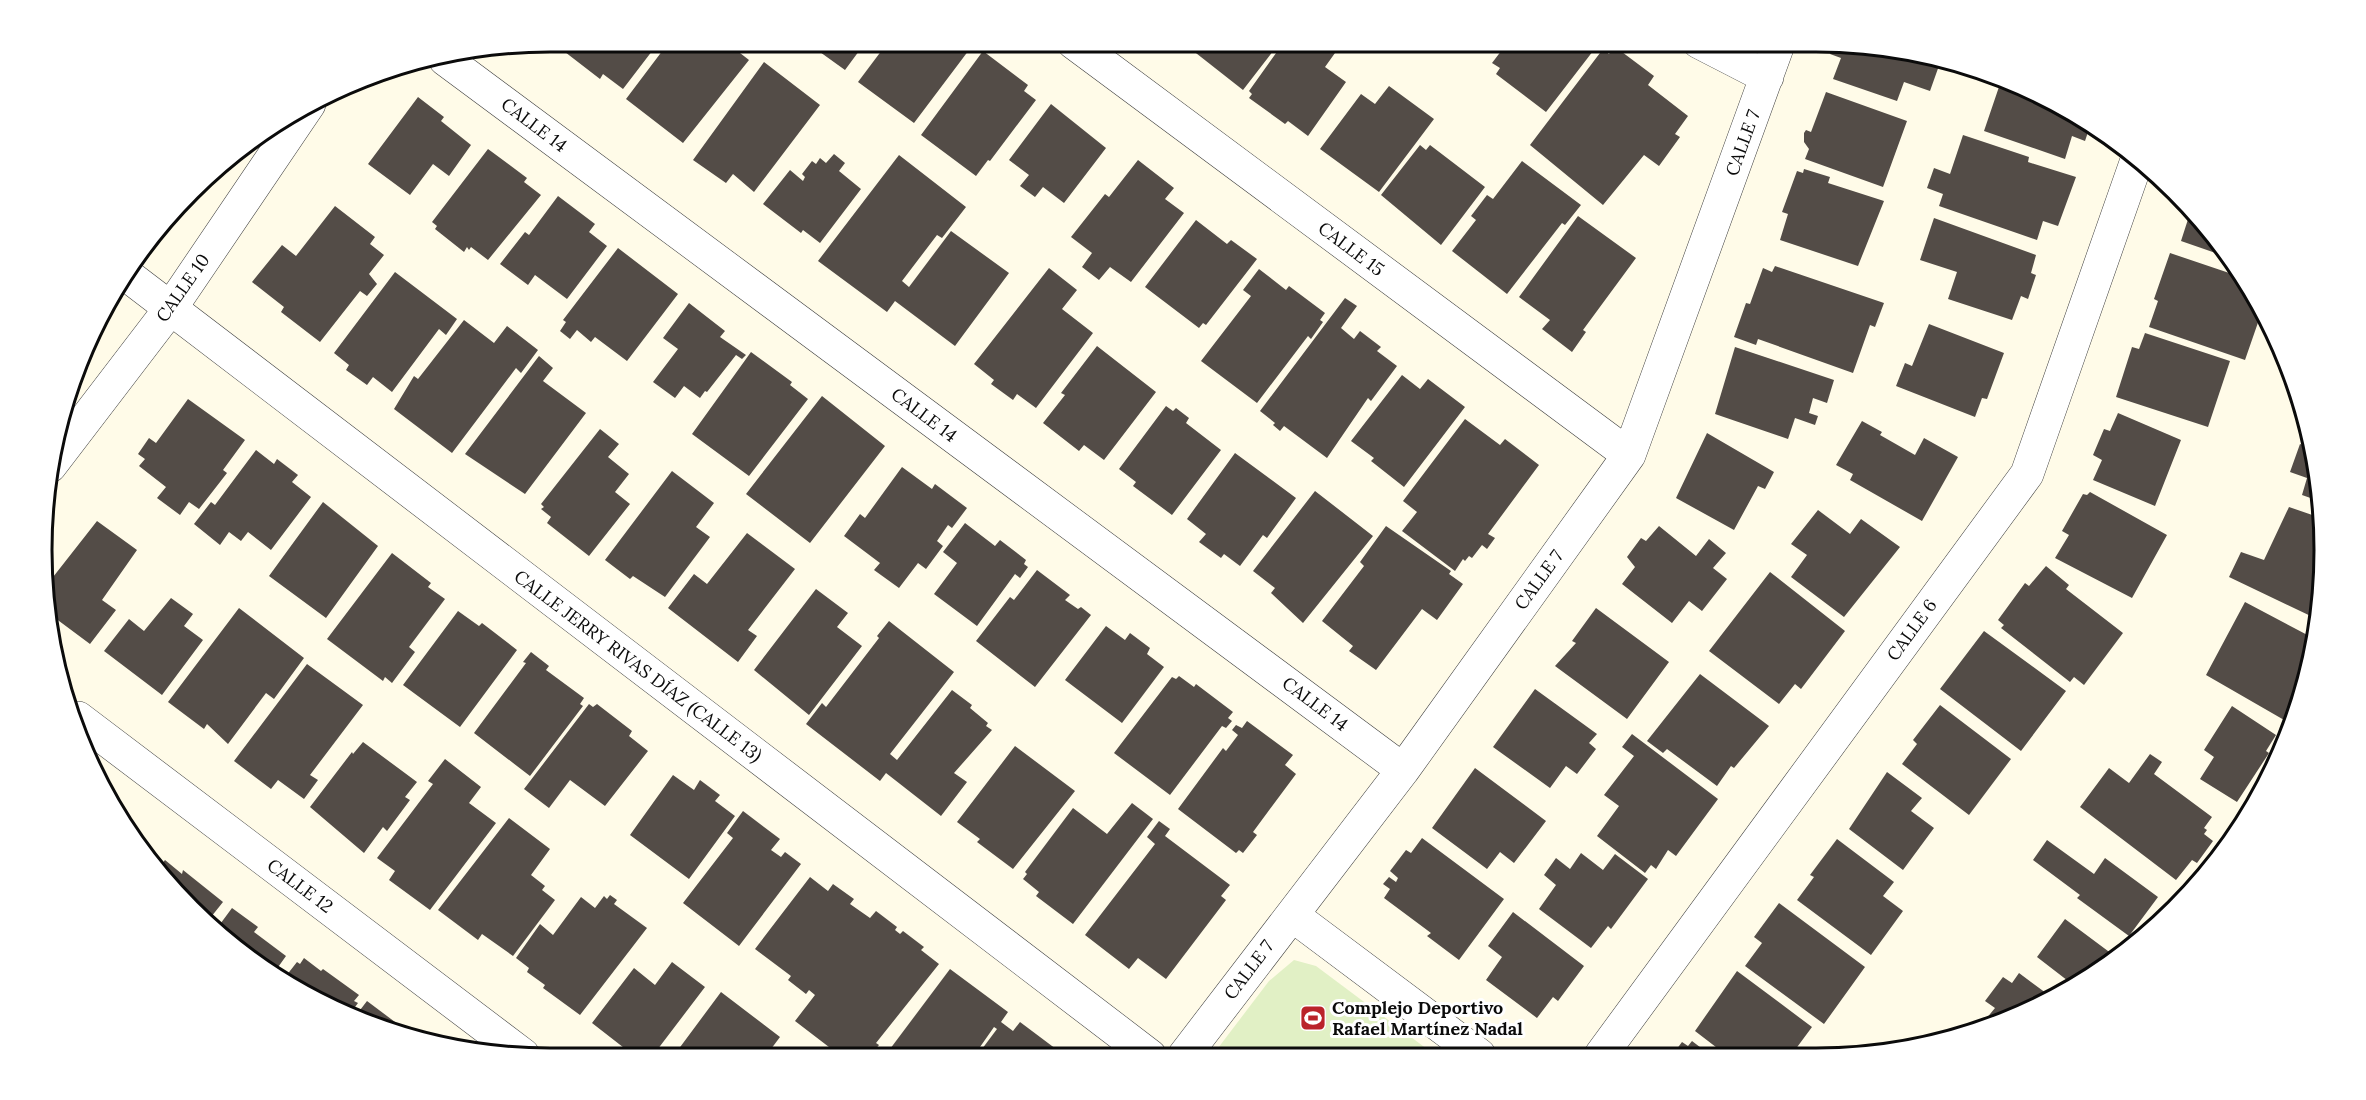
<svg xmlns="http://www.w3.org/2000/svg" width="2366" height="1100" font-family="Lora,serif">
  <style>
    .pitch { fill: #e1f0c5 }
    .building { fill: #534c47 }
    .lines { fill: none; stroke-linecap: round; stroke-linejoin: round }
    .street-casing { stroke: #3e3e3e; stroke-width: 34 }
    .street { stroke: #fff; stroke-width: 33 }
    .labels { text-anchor: middle; stroke-width: 6; stroke-linejoin: round; paint-order: stroke }
    .street-label { font-size: 18px; fill: #0b0b0b; stroke: #fff }
    .poi-label { font-size: 18px; font-weight: bold; fill: #0b0b0b; stroke: #fff; text-anchor: start }
    .rim { fill: none; stroke: #0b0b0b; stroke-width: 3 }
  </style>
  <rect width="100%" height="100%" fill="#fffbe8"/>
  <path class="pitch" d="M 1294,960 L 1316,966 L 1435,1055 L 1212,1056 L 1269,981 Z"/>
  <path class="building" d="M 552,42 L 659,42 L 623,89 L 603,74 L 600,79 Z
    M 669,42 L 673,45 L 675,42 L 686,42 L 693,47 L 697,42 L 726,42 L 749,60 L 683,143 L 626,99 Z
    M 806,42 L 869,42 L 864,49 L 862,47 L 845,70 Z
    M 888,42 L 966,42 L 972,46 L 914,123 L 858,82 Z
    M 1190,42 L 1280,42 L 1243,90 L 1187,46 Z
    M 1284,42 L 1320,42 L 1335,53 L 1325,67 L 1346,82 L 1308,136 L 1288,121 L 1285,124 L 1249,98 L 1252,94 L 1249,91 Z
    M 1508,42 L 1600,42 L 1546,112 L 1496,74 L 1500,68 L 1492,63 Z
    M 1834,44 L 1915,52 L 1941,60 L 1930,91 L 1904,82 L 1897,101 L 1833,79 L 1841,58 L 1830,54 Z
    M 1614,46 L 1654,76 L 1648,85 L 1688,116 L 1675,134 L 1680,137 L 1659,166 L 1644,155 L 1603,205 L 1530,145 L 1603,49 L 1609,54 Z
    M 983,51 L 1028,85 L 1024,91 L 1036,100 L 990,161 L 988,160 L 976,176 L 921,135 Z
    M 764,62 L 820,105 L 754,192 L 733,174 L 726,183 L 693,160 Z
    M 2002,78 L 2091,123 L 2085,141 L 2072,136 L 2065,159 L 1984,131 Z
    M 1389,86 L 1434,119 L 1379,192 L 1320,149 L 1361,94 L 1375,104 Z
    M 1826,92 L 1907,121 L 1883,187 L 1805,159 L 1809,149 L 1804,142 L 1804,133 L 1806,130 L 1811,132 Z
    M 418,97 L 444,117 L 441,121 L 471,145 L 449,176 L 433,164 L 410,195 L 368,164 Z
    M 1051,104 L 1106,148 L 1064,203 L 1043,187 L 1035,197 L 1020,186 L 1029,175 L 1009,160 Z
    M 1963,135 L 2029,157 L 2028,162 L 2076,177 L 2058,226 L 2043,221 L 2037,240 L 1939,206 L 1943,194 L 1927,188 L 1934,168 L 1950,174 Z
    M 1420,145 L 1426,150 L 1430,145 L 1485,187 L 1441,245 L 1381,195 Z
    M 488,149 L 527,178 L 524,182 L 541,195 L 488,260 L 471,247 L 469,250 L 467,247 L 464,252 L 435,229 L 437,226 L 432,222 Z
    M 834,154 L 845,163 L 839,171 L 861,189 L 820,243 L 803,230 L 801,233 L 763,204 L 790,170 L 803,181 L 805,177 L 802,174 L 812,161 L 816,164 L 820,158 L 826,163 Z
    M 899,155 L 966,207 L 942,238 L 937,235 L 902,281 L 909,287 L 951,231 L 1009,273 L 955,346 L 895,301 L 887,312 L 818,261 Z
    M 1138,160 L 1174,188 L 1165,199 L 1184,213 L 1131,282 L 1110,267 L 1099,280 L 1082,267 L 1092,253 L 1071,237 L 1105,194 L 1109,197 Z
    M 1522,161 L 1581,205 L 1565,225 L 1562,223 L 1507,294 L 1452,251 L 1476,220 L 1471,216 L 1487,195 L 1493,199 Z
    M 1804,169 L 1830,177 L 1828,183 L 1884,201 L 1858,266 L 1780,240 L 1788,214 L 1782,212 L 1797,171 L 1803,173 Z
    M 558,196 L 595,224 L 589,232 L 607,246 L 567,299 L 535,275 L 528,285 L 500,264 L 525,232 L 529,235 Z
    M 335,206 L 375,237 L 370,244 L 384,255 L 369,274 L 377,284 L 367,296 L 360,291 L 320,342 L 281,312 L 284,307 L 252,282 L 282,245 L 296,256 Z
    M 2191,210 L 2199,219 L 2230,258 L 2181,241 Z
    M 1578,216 L 1636,258 L 1583,330 L 1586,332 L 1572,352 L 1542,329 L 1550,320 L 1519,297 Z
    M 1934,218 L 2036,255 L 2031,273 L 2036,275 L 2028,299 L 2021,296 L 2012,320 L 1948,299 L 1957,272 L 1920,260 Z
    M 1196,220 L 1227,244 L 1231,240 L 1257,259 L 1206,325 L 1203,323 L 1199,328 L 1145,287 Z
    M 618,248 L 678,294 L 627,361 L 595,337 L 591,342 L 577,330 L 570,339 L 560,331 L 566,322 L 563,320 Z
    M 2170,253 L 2244,278 L 2262,311 L 2245,360 L 2149,327 L 2158,301 L 2154,299 Z
    M 1775,266 L 1884,303 L 1875,327 L 1870,325 L 1853,373 L 1758,339 L 1756,345 L 1734,337 L 1746,303 L 1750,304 L 1763,268 L 1772,272 Z
    M 1049,268 L 1077,290 L 1062,309 L 1093,333 L 1036,408 L 1017,394 L 1013,400 L 991,384 L 994,380 L 974,364 Z
    M 1259,269 L 1286,290 L 1289,286 L 1325,313 L 1320,320 L 1323,322 L 1311,339 L 1308,336 L 1257,403 L 1201,361 L 1251,296 L 1243,290 Z
    M 395,272 L 457,319 L 446,335 L 439,329 L 392,392 L 373,377 L 367,385 L 346,370 L 349,365 L 334,353 Z
    M 1345,298 L 1357,306 L 1341,328 L 1354,339 L 1360,331 L 1381,347 L 1377,351 L 1397,366 L 1371,401 L 1368,398 L 1327,458 L 1284,426 L 1280,431 L 1273,425 L 1275,423 L 1260,411 Z
    M 689,303 L 725,331 L 720,337 L 746,355 L 742,359 L 736,355 L 707,392 L 705,391 L 700,398 L 684,386 L 675,398 L 653,382 L 678,349 L 663,338 Z
    M 464,320 L 494,343 L 507,326 L 538,350 L 521,373 L 516,368 L 452,453 L 394,409 L 414,376 L 418,379 Z
    M 1929,324 L 2004,353 L 1987,399 L 1982,398 L 1975,417 L 1896,386 L 1905,363 L 1912,366 Z
    M 2145,333 L 2230,361 L 2208,427 L 2116,397 L 2132,347 L 2139,349 Z
    M 1097,346 L 1156,392 L 1104,460 L 1084,445 L 1079,451 L 1043,423 L 1065,395 L 1061,393 Z
    M 1735,347 L 1834,380 L 1827,403 L 1813,398 L 1809,413 L 1818,416 L 1815,425 L 1795,418 L 1788,439 L 1715,414 Z
    M 751,352 L 792,382 L 790,385 L 808,399 L 749,476 L 692,434 Z
    M 539,356 L 553,368 L 543,381 L 586,413 L 525,494 L 465,454 Z
    M 1402,375 L 1420,389 L 1428,379 L 1465,407 L 1404,487 L 1371,461 L 1374,458 L 1351,441 Z
    M 822,396 L 885,446 L 810,543 L 746,494 Z
    M 188,399 L 245,440 L 223,470 L 227,473 L 199,509 L 189,502 L 180,515 L 157,498 L 166,487 L 139,466 L 145,459 L 138,454 L 149,438 L 156,443 Z
    M 1166,406 L 1173,411 L 1176,408 L 1189,418 L 1186,423 L 1221,450 L 1172,515 L 1133,486 L 1136,482 L 1119,469 Z
    M 2118,413 L 2181,440 L 2155,506 L 2093,480 L 2102,460 L 2093,455 L 2104,429 L 2110,431 Z
    M 1465,419 L 1500,445 L 1505,439 L 1539,465 L 1488,534 L 1495,538 L 1487,549 L 1482,545 L 1472,558 L 1469,556 L 1465,561 L 1463,559 L 1455,571 L 1402,531 L 1417,512 L 1403,501 Z
    M 1862,421 L 1882,432 L 1880,435 L 1915,455 L 1924,438 L 1958,457 L 1922,521 L 1850,480 L 1853,474 L 1836,465 Z
    M 600,429 L 619,444 L 608,457 L 629,474 L 615,492 L 630,504 L 589,556 L 547,523 L 551,517 L 541,509 L 544,507 L 541,504 Z
    M 1707,433 L 1774,472 L 1765,489 L 1758,486 L 1734,530 L 1676,498 Z
    M 2300,444 L 2314,449 L 2319,501 L 2302,495 L 2307,478 L 2290,472 Z
    M 256,450 L 274,464 L 277,459 L 298,475 L 292,482 L 311,497 L 271,550 L 248,532 L 241,541 L 229,532 L 220,545 L 194,524 L 211,502 L 215,505 Z
    M 1235,453 L 1296,498 L 1267,538 L 1263,535 L 1240,566 L 1224,554 L 1221,558 L 1199,542 L 1206,534 L 1187,519 Z
    M 902,467 L 932,489 L 935,484 L 967,508 L 952,528 L 948,525 L 937,541 L 943,546 L 926,569 L 918,563 L 899,588 L 874,570 L 880,563 L 844,536 L 860,514 L 865,518 Z
    M 672,471 L 714,503 L 696,527 L 710,537 L 665,597 L 633,576 L 630,579 L 605,560 Z
    M 1315,491 L 1373,536 L 1303,623 L 1271,593 L 1275,588 L 1253,571 Z
    M 2090,492 L 2167,535 L 2132,598 L 2055,558 L 2069,535 L 2062,531 L 2083,494 L 2087,495 Z
    M 323,502 L 378,546 L 326,618 L 269,576 Z
    M 2289,507 L 2321,518 L 2324,550 L 2317,619 L 2229,577 L 2241,552 L 2264,560 Z
    M 1818,510 L 1850,534 L 1861,519 L 1900,547 L 1844,617 L 1791,577 L 1807,555 L 1791,544 Z
    M 97,521 L 137,550 L 102,600 L 116,610 L 90,644 L 51,615 L 55,609 L 47,603 L 46,586 Z
    M 965,523 L 995,546 L 1000,540 L 1026,560 L 1024,564 L 1028,567 L 1020,578 L 1015,574 L 977,626 L 934,594 L 957,563 L 943,552 Z
    M 1386,526 L 1451,571 L 1449,574 L 1463,584 L 1437,620 L 1422,609 L 1376,670 L 1349,651 L 1353,646 L 1322,621 L 1364,566 L 1360,562 Z
    M 1659,526 L 1696,556 L 1709,539 L 1726,553 L 1713,568 L 1727,579 L 1702,611 L 1689,601 L 1672,623 L 1622,584 L 1635,567 L 1627,557 L 1641,538 L 1646,541 Z
    M 747,533 L 795,569 L 748,630 L 757,636 L 738,662 L 668,608 L 694,574 L 707,584 Z
    M 392,553 L 431,583 L 428,587 L 445,599 L 409,647 L 415,652 L 392,683 L 385,677 L 383,681 L 327,639 Z
    M 2046,566 L 2069,585 L 2066,589 L 2123,633 L 2084,685 L 2074,677 L 2070,682 L 2001,628 L 2004,625 L 1998,620 L 2025,583 L 2029,586 Z
    M 1037,570 L 1070,595 L 1065,600 L 1078,609 L 1081,607 L 1091,615 L 1035,687 L 976,641 L 1010,597 L 1014,600 Z
    M 1770,572 L 1845,631 L 1801,689 L 1795,684 L 1779,704 L 1709,651 Z
    M 816,589 L 848,613 L 837,627 L 862,646 L 809,715 L 754,670 Z
    M 171,598 L 193,614 L 184,626 L 203,640 L 162,695 L 104,651 L 129,619 L 144,631 Z
    M 2245,602 L 2315,639 L 2291,724 L 2206,675 Z
    M 239,608 L 304,658 L 274,699 L 266,693 L 228,744 L 207,724 L 204,729 L 168,702 Z
    M 1596,608 L 1669,662 L 1627,719 L 1555,666 L 1576,643 L 1572,641 Z
    M 458,611 L 479,626 L 482,623 L 517,650 L 460,727 L 403,685 Z
    M 889,621 L 954,672 L 890,754 L 897,760 L 952,690 L 972,705 L 970,708 L 988,723 L 986,726 L 992,730 L 954,773 L 967,782 L 941,816 L 886,773 L 880,781 L 806,724 L 822,703 L 826,707 L 879,638 L 877,636 Z
    M 1106,626 L 1125,640 L 1130,633 L 1150,648 L 1147,654 L 1164,667 L 1122,723 L 1065,680 Z
    M 1984,631 L 2066,691 L 2021,751 L 1940,689 Z
    M 531,652 L 549,666 L 546,670 L 584,698 L 580,704 L 583,706 L 530,776 L 474,733 L 526,663 L 523,662 Z
    M 307,664 L 363,705 L 310,775 L 318,780 L 304,799 L 278,780 L 271,789 L 234,761 Z
    M 1700,674 L 1769,726 L 1734,768 L 1731,766 L 1717,786 L 1667,749 L 1663,753 L 1647,741 Z
    M 1179,676 L 1194,687 L 1196,684 L 1233,712 L 1228,718 L 1232,721 L 1226,728 L 1222,726 L 1170,795 L 1114,753 L 1172,677 L 1176,679 Z
    M 1535,689 L 1597,734 L 1589,743 L 1596,749 L 1577,774 L 1566,766 L 1550,788 L 1493,747 Z
    M 589,704 L 593,707 L 597,704 L 632,731 L 629,736 L 648,751 L 605,806 L 570,780 L 549,808 L 524,789 Z
    M 1940,705 L 2011,759 L 1969,815 L 1902,764 L 1917,744 L 1913,740 Z
    M 2232,706 L 2276,735 L 2266,751 L 2269,753 L 2237,802 L 2200,779 L 2214,757 L 2204,750 Z
    M 1247,721 L 1293,755 L 1285,765 L 1296,774 L 1253,832 L 1257,835 L 1243,853 L 1239,850 L 1236,853 L 1178,809 L 1223,748 L 1226,751 L 1238,735 L 1232,730 L 1236,725 L 1242,728 Z
    M 1632,734 L 1718,799 L 1676,856 L 1668,850 L 1656,869 L 1651,865 L 1645,873 L 1597,836 L 1619,806 L 1604,795 L 1634,756 L 1622,747 Z
    M 363,742 L 417,782 L 405,797 L 410,800 L 387,831 L 383,827 L 364,853 L 310,807 L 352,752 L 353,754 Z
    M 1015,746 L 1075,791 L 1013,869 L 977,842 L 980,839 L 957,822 Z
    M 2150,754 L 2162,762 L 2154,774 L 2212,817 L 2204,828 L 2207,830 L 2204,834 L 2213,841 L 2197,863 L 2192,860 L 2176,880 L 2080,807 L 2109,768 L 2129,783 Z
    M 445,759 L 481,787 L 469,803 L 496,823 L 430,910 L 389,880 L 395,871 L 377,858 L 433,784 L 428,781 Z
    M 1475,768 L 1546,821 L 1514,863 L 1500,852 L 1487,869 L 1432,828 Z
    M 1887,772 L 1922,798 L 1911,811 L 1934,828 L 1903,870 L 1849,829 Z
    M 673,775 L 694,790 L 700,780 L 720,795 L 715,801 L 735,816 L 689,879 L 630,835 Z
    M 1132,803 L 1153,819 L 1073,924 L 1036,896 L 1039,892 L 1023,879 L 1027,874 L 1025,872 L 1073,808 L 1107,834 Z
    M 743,811 L 780,839 L 771,850 L 781,857 L 785,852 L 801,864 L 739,946 L 683,903 L 733,838 L 727,833 Z
    M 509,818 L 550,849 L 531,875 L 545,886 L 542,890 L 555,900 L 513,956 L 482,934 L 478,940 L 438,910 Z
    M 1159,821 L 1170,829 L 1165,836 L 1230,885 L 1221,896 L 1226,900 L 1166,979 L 1138,958 L 1129,969 L 1085,935 L 1155,844 L 1147,837 Z
    M 1422,838 L 1504,899 L 1459,960 L 1427,936 L 1431,933 L 1384,898 L 1390,889 L 1383,884 L 1389,877 L 1396,882 L 1398,878 L 1390,871 L 1406,850 L 1411,853 Z
    M 1837,839 L 1894,882 L 1883,896 L 1903,911 L 1871,955 L 1797,900 L 1814,877 L 1810,875 Z
    M 2047,840 L 2094,874 L 2105,858 L 2158,897 L 2129,936 L 2077,898 L 2080,895 L 2033,860 Z
    M 1581,853 L 1603,870 L 1615,854 L 1648,879 L 1611,929 L 1608,926 L 1591,948 L 1539,909 L 1556,885 L 1544,875 L 1556,858 L 1570,869 Z
    M 165,860 L 182,874 L 183,870 L 223,902 L 207,922 L 161,865 Z
    M 810,877 L 828,891 L 833,884 L 854,899 L 850,904 L 870,918 L 876,911 L 897,927 L 895,930 L 900,934 L 903,931 L 924,947 L 921,950 L 939,964 L 876,1043 L 879,1045 L 869,1057 L 842,1057 L 795,1021 L 815,995 L 809,990 L 806,994 L 788,980 L 791,976 L 755,949 Z
    M 610,895 L 617,900 L 614,904 L 647,928 L 580,1015 L 543,988 L 545,985 L 527,972 L 529,968 L 516,958 L 540,924 L 553,935 L 581,897 L 595,908 L 604,896 L 607,899 Z
    M 1779,903 L 1865,967 L 1824,1024 L 1745,966 L 1762,943 L 1754,937 Z
    M 232,908 L 258,927 L 254,932 L 286,956 L 276,970 L 215,931 Z
    M 1513,912 L 1584,966 L 1558,1001 L 1553,997 L 1537,1018 L 1486,980 L 1502,957 L 1488,946 Z
    M 2065,919 L 2116,957 L 2072,984 L 2037,957 Z
    M 304,958 L 321,971 L 323,969 L 359,995 L 354,1001 L 358,1003 L 349,1015 L 286,976 L 297,962 L 300,964 Z
    M 672,962 L 705,987 L 651,1058 L 637,1058 L 592,1023 L 634,968 L 655,985 Z
    M 950,969 L 1008,1012 L 1001,1022 L 1013,1031 L 1020,1022 L 1060,1052 L 1056,1056 L 976,1057 L 997,1029 L 994,1027 L 973,1057 L 900,1057 L 890,1049 Z
    M 1737,971 L 1812,1027 L 1792,1054 L 1725,1054 L 1695,1031 Z
    M 2019,973 L 2050,996 L 2011,1019 L 1983,1027 L 1981,1025 L 1995,1008 L 1985,1001 L 2003,977 L 2012,983 Z
    M 721,992 L 780,1037 L 765,1057 L 672,1058 Z
    M 367,1001 L 415,1037 L 354,1018 Z
    M 1692,1041 L 1709,1054 L 1673,1054 L 1682,1042 L 1688,1046 Z"/>
  <g class="lines">
    <defs>
      <path id="street" d="M 1073,42 L 1629,455
        M 1699,42 L 1767,77
        M 445,59 L 1403,770
        M 127,275 L 1150,1056
        M 50,466 L 170,309 L 309,104
        M 78,718 L 523,1055
        M 1292,915 L 1479,1055
        M 1601,1055 L 2027,474 L 2137,160
        M 1184,1056 L 1403,770 L 1629,455 L 1779,42"/>
    </defs>
    <use href="#street" class="street-casing"/>
    <use href="#street" class="street"/>
  </g>
  <defs>
    <symbol id="stadium-square" viewBox="-11 -11 22 22"><rect x="-9" y="-9" width="18" height="18" rx="4" fill="#ba232a" stroke="#fff"/><path d="M0-5a6.5 5 0 1 0 0 10a6.5 5 0 1 0 0-10ZM-3.5-1.8h7v3.6h-7Z" fill="#fff"/></symbol>
  </defs>
  <g fill-rule="evenodd">
    <use href="#stadium-square" x="1298" y="1003" width="30" height="30"/>
  </g>
  <g class="labels">
    <g class="street-label">
      <text transform="translate(534 125) rotate(37)" y="6">CALLE 14</text>
      <text transform="translate(1743 143) rotate(-70)" y="6">CALLE 7</text>
      <text transform="translate(1351 249) rotate(37)" y="6">CALLE 15</text>
      <text transform="translate(183 288) rotate(-55)" y="6">CALLE 10</text>
      <text transform="translate(924 415) rotate(37)" y="6">CALLE 14</text>
      <text transform="translate(1539 580) rotate(-54)" y="6">CALLE 7</text>
      <text transform="translate(1912 630) rotate(-54)" y="6">CALLE 6</text>
      <text transform="translate(638 666) rotate(37)" y="6">CALLE JERRY RIVAS DÍAZ (CALLE 13)</text>
      <text transform="translate(1315 704) rotate(37)" y="6">CALLE 14</text>
      <text transform="translate(300 886) rotate(37)" y="6">CALLE 12</text>
      <text transform="translate(1249 970) rotate(-53)" y="6">CALLE 7</text>
    </g>
    <g class="poi-label">
      <text x="1332" y="1014">Complejo Deportivo<tspan x="1332" dy="21">Rafael Martínez Nadal</tspan></text>
    </g>
  </g>
  <path d="M0 0H2366V1100H0ZM550 52H1816A498 498 0 0 1 2314 550V550A498 498 0 0 1 1816 1048H550A498 498 0 0 1 52 550V550A498 498 0 0 1 550 52Z" fill="#fff" fill-rule="evenodd"/>
  <path class="rim" d="M550 52H1816A498 498 0 0 1 2314 550V550A498 498 0 0 1 1816 1048H550A498 498 0 0 1 52 550V550A498 498 0 0 1 550 52Z"/>
</svg>
